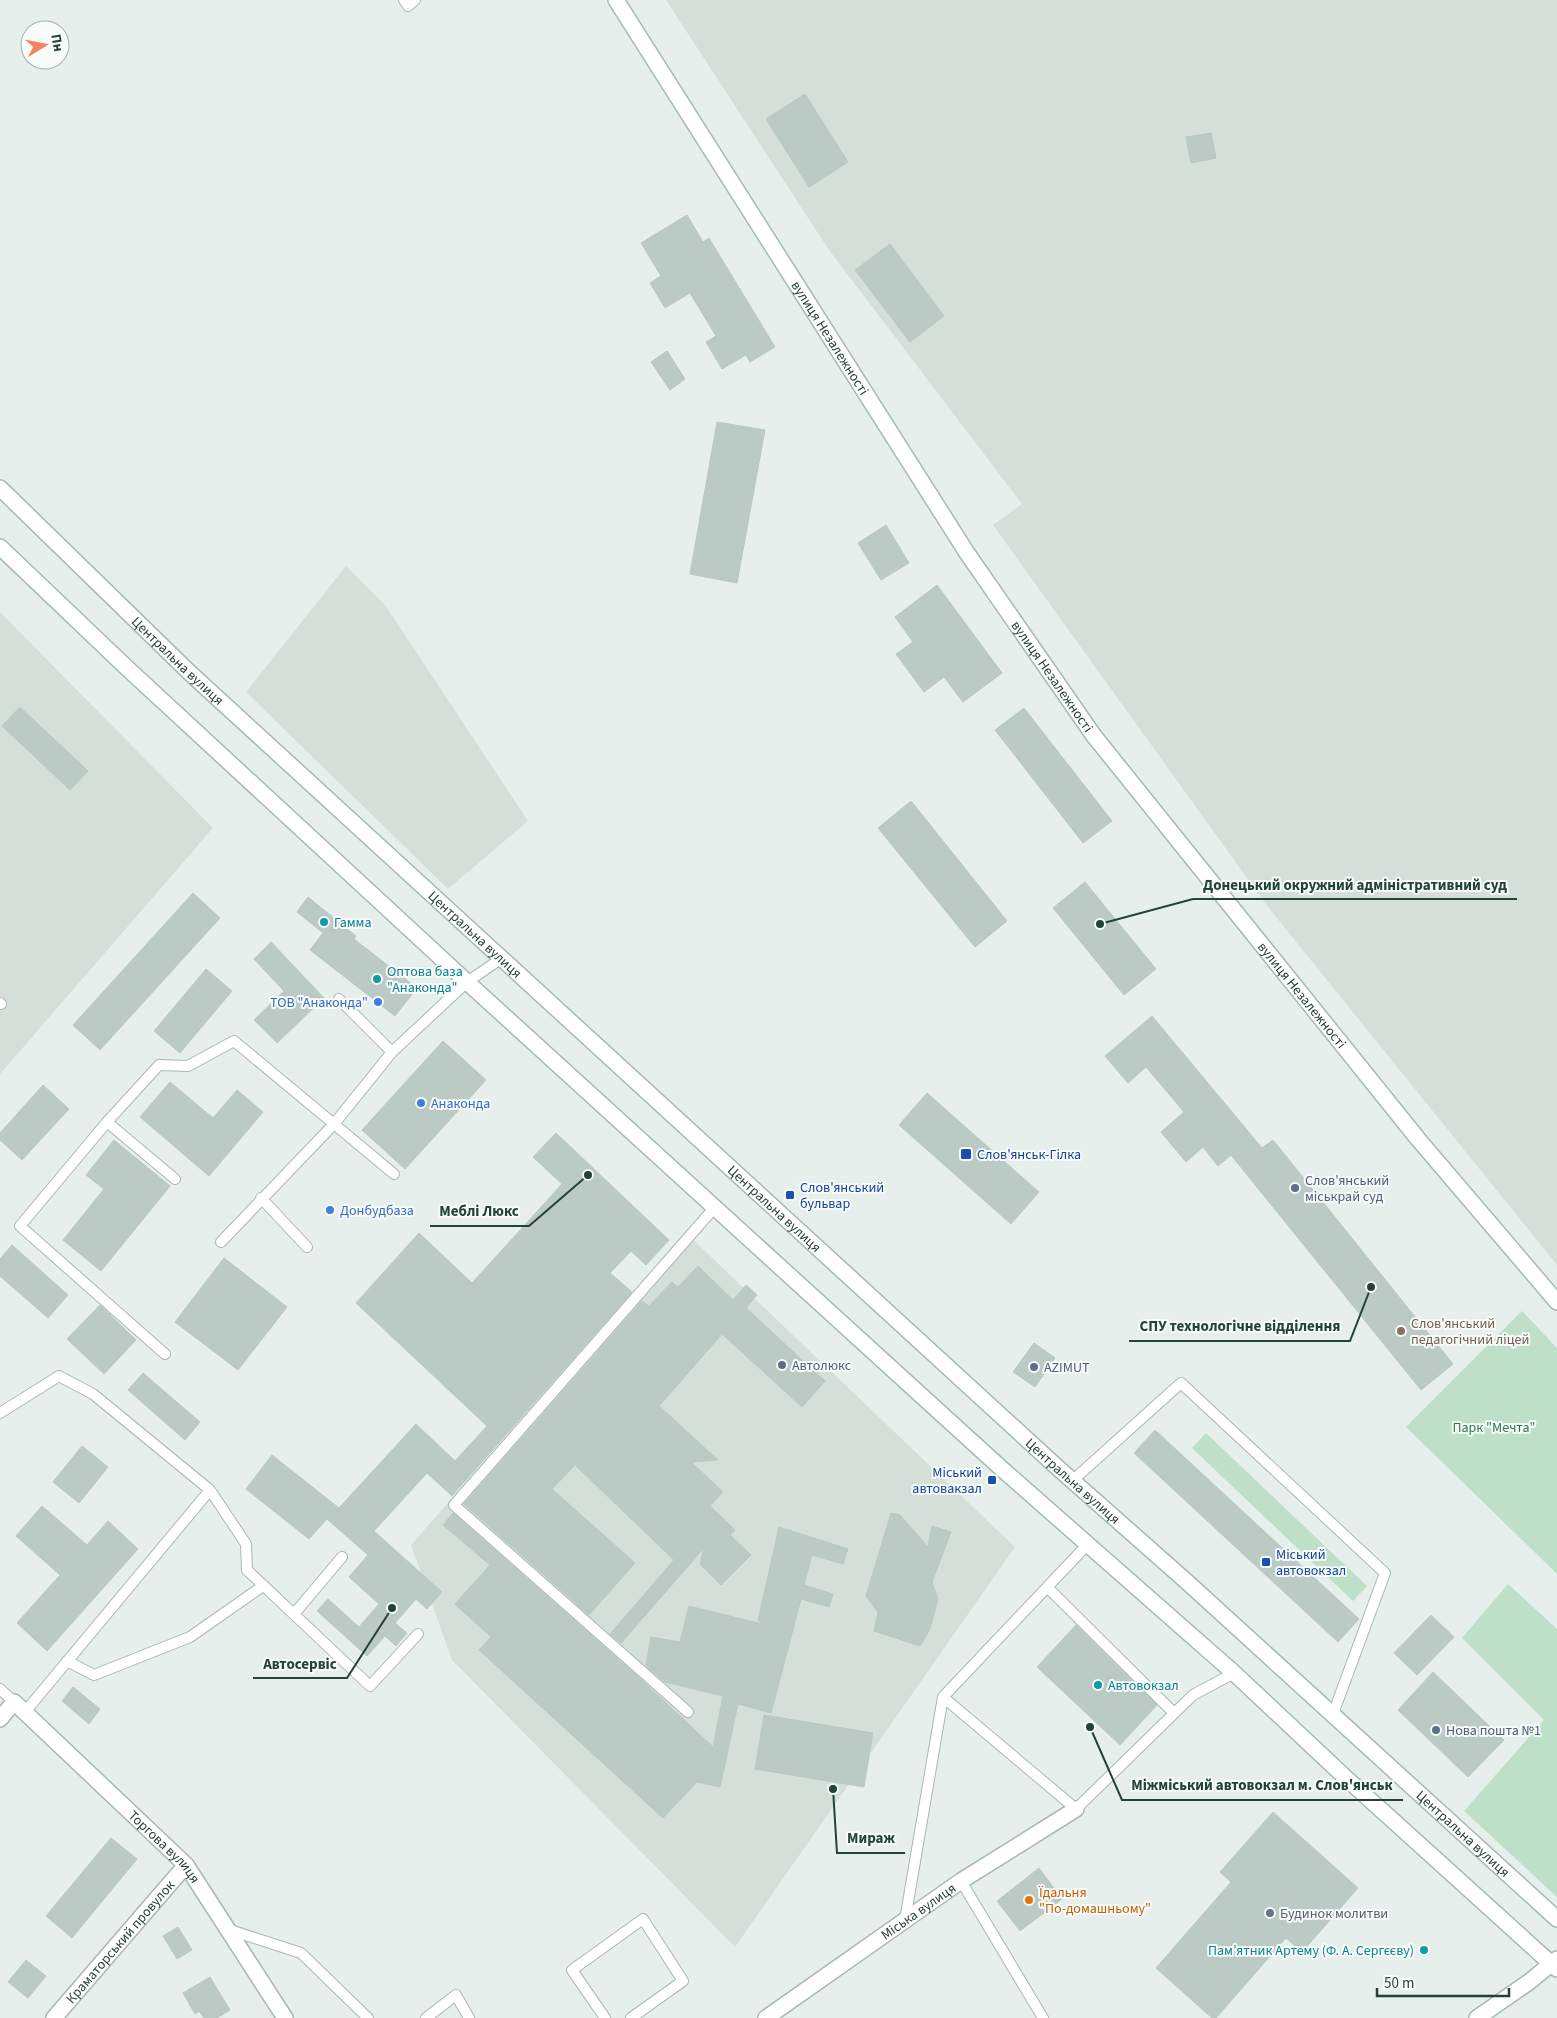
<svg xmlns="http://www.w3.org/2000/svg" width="1557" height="2018" font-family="'Source Sans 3',sans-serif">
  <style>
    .built { fill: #d4dfda }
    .green { fill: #bfe0c8 }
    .building { fill: #bbcac4; stroke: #b8c9c2 }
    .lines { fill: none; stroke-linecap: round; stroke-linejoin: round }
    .lane-casing { stroke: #a8b8b2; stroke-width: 12 }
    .street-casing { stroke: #a8b8b2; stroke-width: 18 }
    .secondary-casing { stroke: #a4bbb3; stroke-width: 18 }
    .lane { stroke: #fff; stroke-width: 10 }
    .street { stroke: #fff; stroke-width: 15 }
    .secondary { stroke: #fff; stroke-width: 15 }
    .culture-dot { fill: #0f9aa8; stroke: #f7fbf9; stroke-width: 2 }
    .shop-dot { fill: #3f7fe0; stroke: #f7fbf9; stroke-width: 2 }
    .transit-dot { fill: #1a4fb4; stroke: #f7fbf9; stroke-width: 2 }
    .service-dot { fill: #5c6f8a; stroke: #f7fbf9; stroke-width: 2 }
    .education-dot { fill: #8d6e63; stroke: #f7fbf9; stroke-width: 2 }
    .food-dot { fill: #e8710a; stroke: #f7fbf9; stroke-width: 2 }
    .worship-dot { fill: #6b7280; stroke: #f7fbf9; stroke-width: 2 }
    .labels { text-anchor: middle; stroke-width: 4; stroke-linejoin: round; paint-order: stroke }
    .street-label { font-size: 14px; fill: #24423a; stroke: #f7fbf9 }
    .culture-label { font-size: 14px; fill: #0d838f; stroke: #f7fbf9; text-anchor: start }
    .shop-label { font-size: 14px; fill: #366cbe; stroke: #f7fbf9; text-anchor: start }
    .transit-label { font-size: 14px; fill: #164399; stroke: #f7fbf9; text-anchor: start }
    .service-label { font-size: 14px; fill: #4e5e75; stroke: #f7fbf9; text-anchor: start }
    .education-label { font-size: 14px; fill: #785e54; stroke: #f7fbf9; text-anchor: start }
    .park-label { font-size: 14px; fill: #2d7a4b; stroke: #f7fbf9 }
    .food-label { font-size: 14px; fill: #c56008; stroke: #f7fbf9; text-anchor: start }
    .worship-label { font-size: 14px; fill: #5b616d; stroke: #f7fbf9; text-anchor: start }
    .leader { fill: none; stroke: #24423a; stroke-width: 2 }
    .callout-dot { fill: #24423a; stroke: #f7fbf9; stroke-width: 2 }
    .callout-label { font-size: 15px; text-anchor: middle; font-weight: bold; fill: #24423a; stroke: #f7fbf9; stroke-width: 4; stroke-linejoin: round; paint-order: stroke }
  </style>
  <rect width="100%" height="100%" fill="#e6efeb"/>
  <path class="built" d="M 666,0 L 1557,0 L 1557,1265 L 1268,907 L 993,525 L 1022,504 L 829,250 Z
    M 346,566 L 385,605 L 528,821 L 448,889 L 246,692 Z
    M 0,612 L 213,828 L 0,1074 Z
    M 685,1232 L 1015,1547 L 735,1947 L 452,1660 L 411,1545 Z"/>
  <path class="green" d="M 1522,1311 L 1557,1348 L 1557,1574 L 1406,1427 Z
    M 1206,1433 L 1367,1586 L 1353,1601 L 1192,1448 Z
    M 1508,1584 L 1557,1629 L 1557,1897 L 1464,1811 L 1544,1720 L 1462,1638 Z"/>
  <path class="building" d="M 805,94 L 848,162 L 809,187 L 766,119 Z
    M 1211,133 L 1216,158 L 1191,163 L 1186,137 Z
    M 687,215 L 703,242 L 709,238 L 775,347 L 750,362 L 746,355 L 722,369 L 706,342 L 716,336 L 690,293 L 665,308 L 650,283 L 661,276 L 641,243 Z
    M 890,244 L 944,316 L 910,342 L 855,270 Z
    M 667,351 L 685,379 L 670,390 L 651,362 Z
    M 717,422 L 765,430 L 737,583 L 690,574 Z
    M 886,525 L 909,563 L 881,580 L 858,543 Z
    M 937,585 L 1002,673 L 963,702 L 944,677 L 924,692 L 896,654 L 913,642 L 895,617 Z
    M 20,707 L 88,771 L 70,790 L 2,726 Z
    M 1024,708 L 1112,821 L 1083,843 L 995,730 Z
    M 911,801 L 1007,921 L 975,947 L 878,828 Z
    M 1085,882 L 1156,969 L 1124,995 L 1053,908 Z
    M 193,893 L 220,918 L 100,1050 L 73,1025 Z
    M 308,897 L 356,936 L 354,939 L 417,988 L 395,1016 L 310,950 L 323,933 L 297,912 Z
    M 271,942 L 324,998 L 277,1043 L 254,1020 L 284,991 L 254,959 Z
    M 206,969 L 232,991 L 180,1053 L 154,1031 Z
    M 1152,1016 L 1262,1148 L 1273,1140 L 1453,1364 L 1421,1390 L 1231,1155 L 1218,1166 L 1203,1147 L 1186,1162 L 1161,1132 L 1184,1112 L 1146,1067 L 1128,1083 L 1105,1056 Z
    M 443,1041 L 486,1080 L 405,1169 L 362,1130 Z
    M 170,1082 L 213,1118 L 237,1090 L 263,1112 L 209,1176 L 140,1117 Z
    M 43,1085 L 69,1109 L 22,1160 L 0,1140 L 0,1133 Z
    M 927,1093 L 1039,1192 L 1011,1224 L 899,1125 Z
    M 556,1133 L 669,1240 L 646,1265 L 631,1251 L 610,1273 L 632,1292 L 452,1496 L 427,1473 L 374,1531 L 442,1592 L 427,1609 L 416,1599 L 395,1623 L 407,1633 L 396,1646 L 385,1636 L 367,1656 L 317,1611 L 328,1599 L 359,1627 L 379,1604 L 349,1577 L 368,1555 L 327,1519 L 309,1539 L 246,1489 L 272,1455 L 339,1508 L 416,1424 L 455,1461 L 487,1426 L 356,1303 L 419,1233 L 472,1283 L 562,1184 L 533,1157 Z
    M 114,1140 L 170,1186 L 101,1271 L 63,1240 L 104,1189 L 86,1175 Z
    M 12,1245 L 68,1295 L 48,1318 L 0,1276 L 0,1259 Z
    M 224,1258 L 287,1307 L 238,1370 L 175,1322 Z
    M 698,1266 L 733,1300 L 746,1285 L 757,1295 L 746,1308 L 825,1381 L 802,1407 L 722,1334 L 659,1406 L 718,1460 L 691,1462 L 723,1492 L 710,1506 L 735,1530 L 730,1535 L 751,1555 L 721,1585 L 700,1564 L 704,1548 L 621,1643 L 610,1634 L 674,1560 L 575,1465 L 552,1489 L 635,1563 L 589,1615 L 464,1504 L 642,1301 L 649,1306 L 672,1282 L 678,1287 Z
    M 100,1305 L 136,1340 L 104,1374 L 67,1339 Z
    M 1034,1343 L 1055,1358 L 1035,1387 L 1013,1372 Z
    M 143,1373 L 200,1422 L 185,1440 L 128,1390 Z
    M 1155,1430 L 1359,1619 L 1338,1642 L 1134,1453 Z
    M 82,1446 L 108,1467 L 79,1503 L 53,1482 Z
    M 42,1506 L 87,1545 L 108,1521 L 138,1549 L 47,1651 L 17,1623 L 60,1575 L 16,1536 Z
    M 453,1513 L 636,1675 L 713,1747 L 723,1696 L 665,1682 L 646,1666 L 651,1637 L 680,1642 L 689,1606 L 762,1624 L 758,1620 L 779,1527 L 848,1549 L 843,1564 L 812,1555 L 804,1585 L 833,1594 L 829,1607 L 801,1599 L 771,1713 L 738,1704 L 720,1787 L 697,1782 L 663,1818 L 479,1650 L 491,1637 L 455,1604 L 490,1565 L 443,1525 Z
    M 891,1513 L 900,1515 L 928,1547 L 932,1526 L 951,1532 L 932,1582 L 938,1599 L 930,1629 L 920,1646 L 874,1631 L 878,1612 L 866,1596 Z
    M 1431,1615 L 1454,1637 L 1417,1675 L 1394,1653 Z
    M 1076,1625 L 1157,1705 L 1120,1745 L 1037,1667 Z
    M 1433,1672 L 1504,1740 L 1468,1777 L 1398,1710 Z
    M 73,1687 L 100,1709 L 89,1724 L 62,1701 Z
    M 764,1715 L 873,1733 L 864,1787 L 755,1769 Z
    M 1273,1812 L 1358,1888 L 1302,1952 L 1286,1938 L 1216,2018 L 1212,2018 L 1156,1968 L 1231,1882 L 1220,1872 Z
    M 111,1838 L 137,1859 L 72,1938 L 46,1916 Z
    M 1039,1868 L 1062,1899 L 1020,1931 L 997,1901 Z
    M 178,1927 L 192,1950 L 177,1959 L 163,1936 Z
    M 26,1960 L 46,1976 L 28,1998 L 8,1982 Z
    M 210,1977 L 230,2010 L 217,2018 L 204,2018 L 199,2011 L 195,2014 L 183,1993 Z"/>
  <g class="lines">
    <defs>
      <path id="lane" d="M 404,0 L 408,6 L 415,0
        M 0,1003 L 1,1004
        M 392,1052 L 467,982 L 502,958
        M 107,1122 L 20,1226 L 165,1354
        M 175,1179 L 107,1122 L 159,1065 L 188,1066 L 234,1041 L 334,1124 L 392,1052 L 339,999
        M 261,1198 L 307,1247
        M 221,1242 L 334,1124 L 394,1174
        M 0,1413 L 59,1376 L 93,1394 L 210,1490
        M 1072,1481 L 1181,1383 L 1385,1573 L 1333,1714
        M 1087,1545 L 943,1697 L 1076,1809 L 1193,1695 L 1234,1673
        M 1047,1587 L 1174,1713
        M 294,1614 L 342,1557
        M 67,1661 L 94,1675 L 190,1637 L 263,1586
        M 0,1689 L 14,1702
        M 25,1712 L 210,1490 L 246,1544 L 247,1570 L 370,1686 L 418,1634
        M 688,1712 L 454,1505 L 715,1207
        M 961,1881 L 1043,2018
        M 905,1920 L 943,1697
        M 227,1929 L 301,1953 L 368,2018
        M 426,2018 L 456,1995 L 469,2018
        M 605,2018 L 572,1970 L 643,1919 L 683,1981 L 631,2018"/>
      <g id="street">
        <path id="s1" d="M 0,1719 L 14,1702 L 186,1865 L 285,2018"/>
        <path id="s2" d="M 54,2018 L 186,1865"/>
        <path id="s3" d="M 766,2018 L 961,1881 L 1076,1809"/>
        <path d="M 1477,2018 L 1529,1982 L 1557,1959"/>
      </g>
      <g id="secondary">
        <path id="s4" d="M 616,0 L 967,553 L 1094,736 L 1418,1139 L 1557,1302"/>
        <path id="s5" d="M 0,488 L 190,673 L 1058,1468 L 1186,1581 L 1557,1919"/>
        <path d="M 0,547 L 127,668 L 467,982 L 1002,1469 L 1234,1673 L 1347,1779 L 1557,1969"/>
      </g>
    </defs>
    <use href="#lane" class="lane-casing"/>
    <use href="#street" class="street-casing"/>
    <use href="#secondary" class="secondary-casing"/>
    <use href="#lane" class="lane"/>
    <use href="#street" class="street"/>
    <use href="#secondary" class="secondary"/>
  </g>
  <g class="culture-dot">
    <circle cx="324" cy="922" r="5"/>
    <circle cx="377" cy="979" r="5"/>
    <circle cx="1098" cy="1685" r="5"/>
    <circle cx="1424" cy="1950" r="5"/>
  </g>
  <g class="shop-dot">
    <circle cx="378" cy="1002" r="5"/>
    <circle cx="421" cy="1103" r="5"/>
    <circle cx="330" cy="1210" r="5"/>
  </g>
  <g class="transit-dot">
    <rect x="960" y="1148" width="12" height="12" rx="2.5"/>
    <rect x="785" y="1190" width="10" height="10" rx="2.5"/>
    <rect x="987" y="1475" width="10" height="10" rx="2.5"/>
    <rect x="1261" y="1557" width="10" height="10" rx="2.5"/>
  </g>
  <g class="service-dot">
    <circle cx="1295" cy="1188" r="5"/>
    <circle cx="782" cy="1365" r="5"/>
    <circle cx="1034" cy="1367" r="5"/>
    <circle cx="1436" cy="1730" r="5"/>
  </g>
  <circle class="education-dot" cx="1401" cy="1331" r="5"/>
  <circle class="food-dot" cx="1029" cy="1900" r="5"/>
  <circle class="worship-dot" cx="1270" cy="1913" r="5"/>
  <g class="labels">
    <g class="street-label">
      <text dy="5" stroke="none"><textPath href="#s4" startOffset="400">вулиця Незалежності</textPath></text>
      <text dy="5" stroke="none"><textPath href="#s5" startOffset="248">Центральна вулиця</textPath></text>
      <text dy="5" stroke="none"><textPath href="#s4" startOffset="805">вулиця Незалежності</textPath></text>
      <text dy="5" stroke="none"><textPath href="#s5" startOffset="652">Центральна вулиця</textPath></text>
      <text dy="5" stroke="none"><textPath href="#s4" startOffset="1210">вулиця Незалежності</textPath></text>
      <text dy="5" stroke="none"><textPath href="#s5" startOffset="1058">Центральна вулиця</textPath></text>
      <text dy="5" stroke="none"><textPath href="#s5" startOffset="1462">Центральна вулиця</textPath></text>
      <text dy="5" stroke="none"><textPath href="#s5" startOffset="1988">Центральна вулиця</textPath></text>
      <text dy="5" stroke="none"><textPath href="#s1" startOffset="231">Торгова вулиця</textPath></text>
      <text dy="5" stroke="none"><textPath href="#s3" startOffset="186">Міська вулиця</textPath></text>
      <text dy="5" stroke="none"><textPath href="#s2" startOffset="101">Краматорський провулок</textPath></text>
    </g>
    <g class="culture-label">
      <text x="334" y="927">Гамма</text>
      <text x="387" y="976">Оптова база<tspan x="387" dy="16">"Анаконда"</tspan></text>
      <text x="1108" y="1690">Автовокзал</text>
      <text x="1414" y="1955" text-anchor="end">Пам’ятник Артему (Ф. А. Сергєєву)</text>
    </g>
    <g class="shop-label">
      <text x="368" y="1007" text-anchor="end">ТОВ "Анаконда"</text>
      <text x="431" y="1108">Анаконда</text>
      <text x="340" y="1215">Донбудбаза</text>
    </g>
    <g class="transit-label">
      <text x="977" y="1159">Слов'янськ-Гілка</text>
      <text x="800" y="1192">Слов'янський<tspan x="800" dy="16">бульвар</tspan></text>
      <text x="982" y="1477" text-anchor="end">Міський<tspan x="982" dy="16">автовакзал</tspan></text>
      <text x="1276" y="1559">Міський<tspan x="1276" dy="16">автовокзал</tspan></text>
    </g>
    <g class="service-label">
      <text x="1305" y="1185">Слов'янський<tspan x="1305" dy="16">міськрай суд</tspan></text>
      <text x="792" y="1370">Автолюкс</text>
      <text x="1044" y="1372">AZIMUT</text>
      <text x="1446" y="1735">Нова пошта №1</text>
    </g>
    <g class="education-label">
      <text x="1411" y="1328">Слов'янський<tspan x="1411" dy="16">педагогічний ліцей</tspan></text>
    </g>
    <g class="park-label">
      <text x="1494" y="1432">Парк "Мечта"</text>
    </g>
    <g class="food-label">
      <text x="1039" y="1897">Їдальня<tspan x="1039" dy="16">"По-домашньому"</tspan></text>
    </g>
    <g class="worship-label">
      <text x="1280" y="1918">Будинок молитви</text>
    </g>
  </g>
  <path class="leader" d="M1100 924L1193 899H1517M588 1175L529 1226H430M1371 1287L1350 1341H1129M392 1608L347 1678H253M1090 1727L1122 1800H1403M833 1789L837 1853H905"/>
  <g class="callout-dot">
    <circle cx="1100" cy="924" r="5"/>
    <circle cx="588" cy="1175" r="5"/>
    <circle cx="1371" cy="1287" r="5"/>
    <circle cx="392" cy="1608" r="5"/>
    <circle cx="1090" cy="1727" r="5"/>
    <circle cx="833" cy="1789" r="5"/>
  </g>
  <g class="callout-label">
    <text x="1355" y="890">Донецький окружний адміністративний суд</text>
    <text x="479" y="1216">Меблі Люкс</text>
    <text x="1240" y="1331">СПУ технологічне відділення</text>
    <text x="300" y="1669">Автосервіс</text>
    <text x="1262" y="1790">Міжміський автовокзал м. Слов'янськ</text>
    <text x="871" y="1843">Мираж</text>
  </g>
  <g transform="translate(45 45) rotate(80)"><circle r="24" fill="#f7fbf9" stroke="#a3b1ad"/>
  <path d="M0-4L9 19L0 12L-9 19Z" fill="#f4845f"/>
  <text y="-8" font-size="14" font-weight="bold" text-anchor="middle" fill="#24423a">Пн</text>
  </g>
  <path d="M1377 1988v8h132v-8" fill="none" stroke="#24423a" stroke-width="2.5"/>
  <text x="1384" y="1988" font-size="15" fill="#24423a" stroke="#f7fbf9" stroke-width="4" paint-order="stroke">50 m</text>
</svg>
